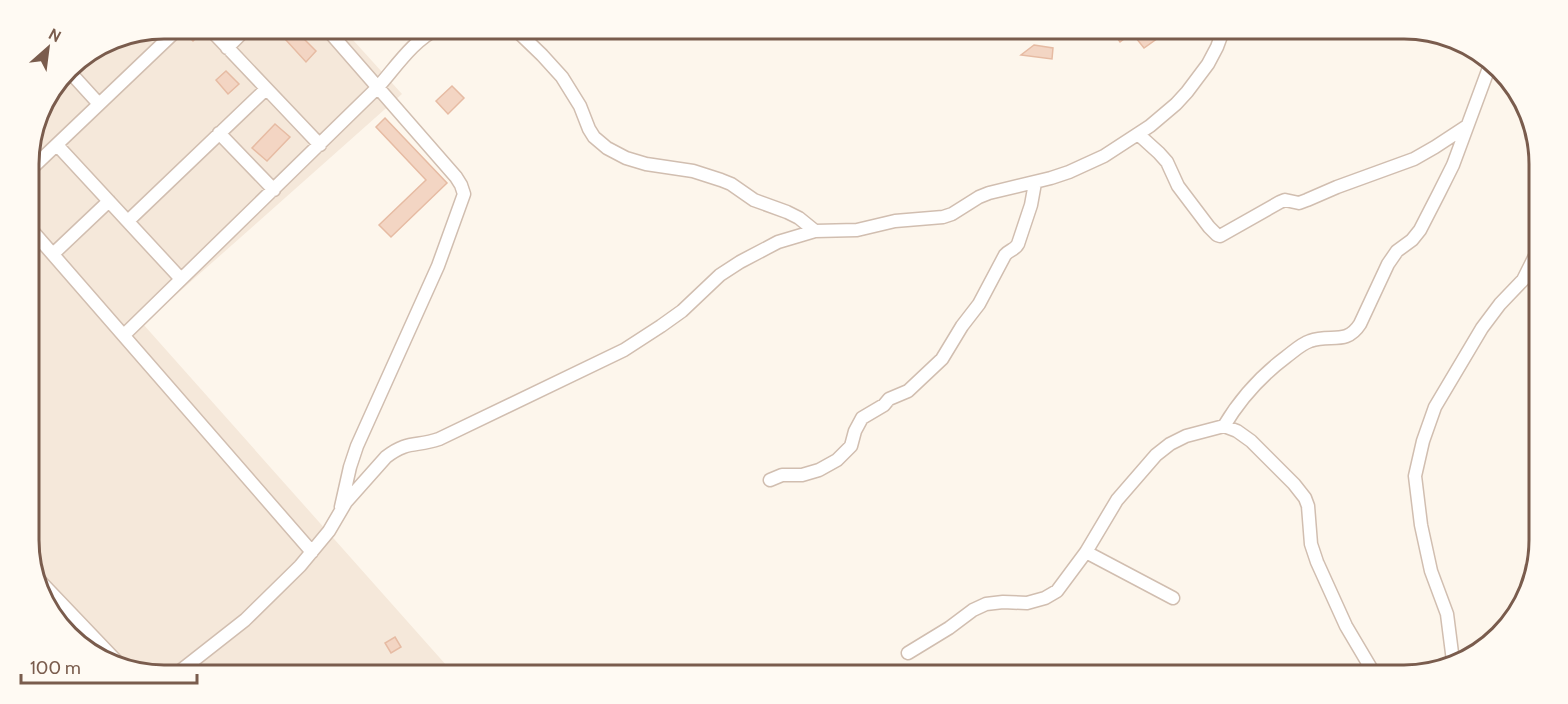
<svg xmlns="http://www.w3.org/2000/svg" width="1568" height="704" font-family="Cabin,sans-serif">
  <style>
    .residential { fill: #f5e8da }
    .building { fill: #f3d5c3; stroke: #e6bba3; stroke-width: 1.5 }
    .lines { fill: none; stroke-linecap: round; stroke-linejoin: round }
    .street-casing { stroke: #d1beb0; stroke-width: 15 }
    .street { stroke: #fff; stroke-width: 12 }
    .rim { fill: none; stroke: #7a5c4d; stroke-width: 3 }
  </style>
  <rect width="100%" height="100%" fill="#fdf6ec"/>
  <path class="residential" d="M 164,28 L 343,29 L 402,94 L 143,324 L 455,675 L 164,675 L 113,665 L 57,623 L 30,558 L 29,155 L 43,104 L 74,62 L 113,39 Z"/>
  <path class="building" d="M 187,28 L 201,28 L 202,32 L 193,41 L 185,33 Z
    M 275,28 L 293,28 L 316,51 L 306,62 Z
    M 1118,28 L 1151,28 L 1158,38 L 1144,48 L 1132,33 L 1120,42 L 1113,32 Z
    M 1034,45 L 1053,48 L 1052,59 L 1021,55 Z
    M 226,71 L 239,84 L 228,94 L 216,80 Z
    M 452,86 L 464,98 L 448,114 L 436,101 Z
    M 385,118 L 447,183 L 391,237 L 379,225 L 426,180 L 376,127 Z
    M 275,124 L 290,137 L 267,161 L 252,148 Z
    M 395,637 L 401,647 L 391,653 L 385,643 Z"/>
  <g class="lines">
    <defs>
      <path id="street" d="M 209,28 L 320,145
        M 326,28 L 456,177 L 461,185 L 464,194 L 438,266 L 357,446 L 350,467 L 341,507
        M 482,28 L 494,30 L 513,28
        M 514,28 L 542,55 L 562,77 L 580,106 L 589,129 L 594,137 L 607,148 L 626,158 L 646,164 L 693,171 L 721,180 L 731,184 L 754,200 L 787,212 L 799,218 L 815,231
        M 227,48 L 247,28
        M 68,70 L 99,104
        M 219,133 L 274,190
        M 1138,134 L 1159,153 L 1167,162 L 1178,186 L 1209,227 L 1217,235 L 1220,236 L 1280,202 L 1285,200 L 1299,203 L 1307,200 L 1337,187 L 1414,159 L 1435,147 L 1467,126
        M 57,145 L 181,279
        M 29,171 L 179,28
        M 128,221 L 266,89
        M 29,227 L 312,552
        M 53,254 L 109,201
        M 124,335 L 378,87 C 396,67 413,40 439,28
        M 1224,426 C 1240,399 1262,375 1286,357 C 1294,351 1301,344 1310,341 C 1330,333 1346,346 1360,324 L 1388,264 L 1397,251 L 1412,240 L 1420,230 L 1439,193 L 1453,165 L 1490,65
        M 770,480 L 782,475 L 802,475 L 819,470 L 837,460 L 851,446 L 855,431 L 862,418 L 884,405 L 889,399 L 908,391 L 942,359 L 962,326 L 979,304 L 1005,255 C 1009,250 1015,250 1018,244 L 1031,205 L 1035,183
        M 1086,552 L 1173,598
        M 38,579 L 122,667
        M 908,653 L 949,628 L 973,610 L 986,604 L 1003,602 L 1027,603 L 1045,598 L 1057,591 L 1086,552 L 1117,500 L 1156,455 L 1170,444 L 1186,436 L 1224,426 L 1237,431 L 1251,441 L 1294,484 L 1305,498 L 1308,506 L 1311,544 L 1317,562 L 1346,626 L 1375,675
        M 1453,661 L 1447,614 L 1431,571 L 1421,525 L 1415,476 L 1423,441 L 1435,407 L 1482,328 L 1500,304 L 1523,280 L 1539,248
        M 175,675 L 245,620 L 300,566 L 329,531 L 346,502 L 386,457 C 408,440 416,447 439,439 L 624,350 L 661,326 L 682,311 L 720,275 L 740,262 L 778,242 L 815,231 L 857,230 L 895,221 L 943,217 L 952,214 L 979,197 L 989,193 L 1051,178 L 1069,172 L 1104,156 L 1150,126 L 1176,104 L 1187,92 L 1208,64 L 1217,47 L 1224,28"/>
    </defs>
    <use href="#street" class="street-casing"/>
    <use href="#street" class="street"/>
  </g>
  <path d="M0 0H1568V704H0ZM164 39H1404A125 125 0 0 1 1529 164V540A125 125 0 0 1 1404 665H164A125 125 0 0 1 39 540V164A125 125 0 0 1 164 39Z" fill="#fffaf3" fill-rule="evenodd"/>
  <path class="rim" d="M164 39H1404A125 125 0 0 1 1529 164V540A125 125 0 0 1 1404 665H164A125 125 0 0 1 39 540V164A125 125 0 0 1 164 39Z"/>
  <g transform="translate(48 48) rotate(28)" stroke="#fffaf3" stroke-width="4.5" paint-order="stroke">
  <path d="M0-4.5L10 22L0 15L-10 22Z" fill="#7a5c4d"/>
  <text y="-9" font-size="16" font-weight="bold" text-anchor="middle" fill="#7a5c4d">N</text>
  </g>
  <path d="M21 674v9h176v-9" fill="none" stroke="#7a5c4d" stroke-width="3"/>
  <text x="30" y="674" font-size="18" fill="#7a5c4d" stroke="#fffaf3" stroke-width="4.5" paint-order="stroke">100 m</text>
</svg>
